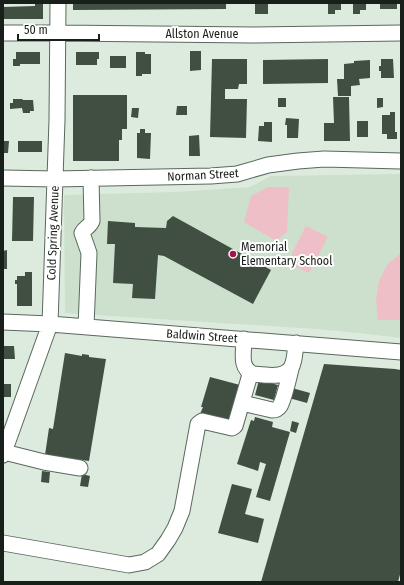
<svg xmlns="http://www.w3.org/2000/svg" width="404" height="585" font-family="'Fira Sans Condensed',sans-serif">
  <style>
    .built { fill: #cce0cd }
    .green { fill: #eebfc7 }
    .building { fill: #414e42 }
    .lines { fill: none; stroke-linecap: round; stroke-linejoin: round }
    .minor-casing { stroke: #5b685c; stroke-width: 17 }
    .minor { stroke: #fff; stroke-width: 15 }
    .poi-dot { fill: #a7124b; stroke: #fff; stroke-width: 1.5 }
    .labels { text-anchor: middle; stroke-width: 4; stroke-linejoin: round; paint-order: stroke }
    .street-label { font-size: 12px; fill: #191f1a; stroke: #fff }
    .poi-label { font-size: 12px; fill: #191f1a; stroke: #fff; text-anchor: start }
  </style>
  <rect width="100%" height="100%" fill="#dcebdd"/>
  <path class="built" d="M 401,174 L 401,338 L 368,334 L 317,329 L 65,313 L 64,195 L 176,192 L 250,187 L 271,176 Z"/>
  <path class="green" d="M 268,187 L 289,187 L 287,232 L 276,241 L 244,222 L 251,196 Z
    M 306,226 L 328,237 L 309,273 L 287,263 Z
    M 401,253 L 401,320 L 378,320 L 376,300 L 379,281 L 387,265 Z"/>
  <path class="building" d="M 35,3 L 43,3 L 43,19 L 3,19 L 3,7 L 35,6 Z
    M 73,3 L 226,3 L 226,9 L 73,10 Z
    M 255,3 L 268,3 L 268,14 L 255,14 Z
    M 328,3 L 341,3 L 341,10 L 335,10 L 335,14 L 328,14 Z
    M 353,3 L 366,3 L 366,10 L 360,10 L 360,14 L 353,14 Z
    M 380,3 L 397,3 L 397,9 L 380,9 Z
    M 190,51 L 201,51 L 201,70 L 190,71 Z
    M 16,52 L 40,52 L 40,64 L 20,64 L 20,66 L 13,66 L 13,59 L 16,59 Z
    M 76,52 L 99,52 L 99,59 L 97,59 L 97,65 L 76,65 Z
    M 136,52 L 145,52 L 145,54 L 151,54 L 151,74 L 142,74 L 142,76 L 136,76 Z
    M 110,56 L 126,56 L 126,68 L 110,68 Z
    M 212,59 L 247,59 L 247,84 L 239,84 L 238,89 L 225,89 L 225,99 L 247,99 L 246,138 L 210,137 Z
    M 328,59 L 328,83 L 263,84 L 263,60 Z
    M 381,59 L 393,59 L 394,78 L 381,78 L 381,71 L 379,71 L 379,66 L 381,66 Z
    M 370,60 L 370,78 L 359,79 L 360,85 L 351,86 L 351,96 L 338,96 L 337,79 L 344,79 L 344,64 L 354,63 L 354,61 Z
    M 73,95 L 127,95 L 127,129 L 122,129 L 122,140 L 119,140 L 119,161 L 73,161 Z
    M 333,97 L 349,97 L 350,141 L 324,141 L 324,123 L 334,123 Z
    M 278,98 L 286,98 L 286,107 L 278,107 Z
    M 377,98 L 383,98 L 383,107 L 377,108 Z
    M 13,99 L 22,99 L 23,100 L 33,100 L 34,111 L 30,111 L 30,113 L 23,113 L 22,108 L 10,109 L 10,103 L 13,103 Z
    M 177,106 L 187,106 L 187,115 L 176,115 Z
    M 132,108 L 139,108 L 138,118 L 131,117 Z
    M 390,112 L 395,112 L 395,132 L 397,132 L 397,139 L 387,139 L 387,134 L 382,134 L 382,115 L 390,115 Z
    M 286,118 L 299,119 L 298,138 L 287,138 L 287,125 L 285,125 Z
    M 357,121 L 368,121 L 368,137 L 357,137 Z
    M 264,122 L 272,122 L 272,142 L 258,141 L 259,126 L 264,126 Z
    M 140,129 L 145,129 L 145,133 L 151,133 L 150,159 L 137,158 L 137,133 L 140,133 Z
    M 199,135 L 200,156 L 189,156 L 189,136 Z
    M 3,141 L 9,141 L 8,153 L 3,153 Z
    M 18,141 L 42,141 L 42,152 L 18,152 Z
    M 13,197 L 34,197 L 33,241 L 12,241 Z
    M 173,216 L 271,270 L 253,304 L 164,256 L 158,255 L 155,299 L 132,298 L 133,284 L 113,283 L 115,244 L 107,244 L 108,221 L 135,223 L 135,227 L 166,228 L 167,221 Z
    M 7,250 L 7,269 L 3,269 L 3,251 Z
    M 25,272 L 32,272 L 32,306 L 17,306 L 17,284 L 15,284 L 15,280 L 17,280 L 17,276 L 25,276 Z
    M 3,346 L 14,346 L 15,359 L 3,359 Z
    M 65,353 L 82,356 L 82,354 L 89,355 L 89,357 L 106,359 L 89,461 L 45,455 L 49,428 L 53,429 Z
    M 324,364 L 395,369 L 401,370 L 401,571 L 398,582 L 393,581 L 393,582 L 261,582 Z
    M 210,377 L 240,385 L 229,422 L 200,414 L 203,407 L 201,407 Z
    M 259,380 L 278,385 L 274,400 L 255,395 Z
    M 3,384 L 11,384 L 11,397 L 3,397 Z
    M 292,388 L 310,393 L 307,403 L 289,398 Z
    M 255,417 L 273,422 L 272,427 L 290,432 L 270,501 L 256,497 L 266,464 L 260,462 L 258,471 L 237,464 L 251,420 L 254,421 Z
    M 292,421 L 299,423 L 296,433 L 290,431 Z
    M 42,471 L 50,472 L 49,483 L 41,482 Z
    M 82,474 L 90,476 L 88,487 L 80,486 Z
    M 232,484 L 252,489 L 245,514 L 264,519 L 258,543 L 218,533 Z"/>
  <g class="lines">
    <defs>
      <path id="minor" d="M 3,33 L 58,33 L 253,35 L 401,33
        M 3,178 L 55,179 L 211,176 L 237,174 L 268,165 L 298,161 L 324,159 L 401,161
        M 3,322 L 50,324 L 401,352
        M 86,327 L 89,253 L 82,233 C 84,228 90,227 92,221 L 91,178
        M 244,339 C 244,352 239,368 253,374
        M 242,403 L 272,410 C 276,410 278,409 280,406 C 284,400 289,377 291,369
        M 4,452 L 44,462 L 80,468
        M 3,455 L 50,324 L 57,120 L 58,3
        M 3,543 L 129,565 L 145,562 L 158,554 L 168,540 L 175,528 L 182,511 L 198,424 L 202,421 L 232,428 L 235,426 L 249,378 L 253,374 C 266,375 289,380 293,363 C 295,357 295,350 296,343"/>
    </defs>
    <use href="#minor" class="minor-casing"/>
    <use href="#minor" class="minor"/>
  </g>
  <circle class="poi-dot" cx="233" cy="254" r="4"/>
  <g class="labels">
    <g class="street-label">
      <text x="202" y="38">Allston Avenue</text>
      <text transform="translate(203 175) rotate(-3)" y="4">Norman Street</text>
      <text transform="translate(53 233) rotate(-88)" y="4">Cold Spring Avenue</text>
      <text transform="translate(202 336) rotate(4)" y="4">Baldwin Street</text>
    </g>
    <g class="poi-label">
      <text x="241" y="251">Memorial<tspan x="241" dy="14">Elementary School</tspan></text>
    </g>
  </g>
  <rect width="404" height="585" fill="none" stroke="#191f1a" stroke-width="8"/>
  <path d="M18 34v6h81v-6" fill="none" stroke="#191f1a" stroke-width="2"/>
  <text x="24" y="34" font-size="12" fill="#191f1a" stroke="#ffffff" stroke-width="3" paint-order="stroke">50 m</text>
</svg>
